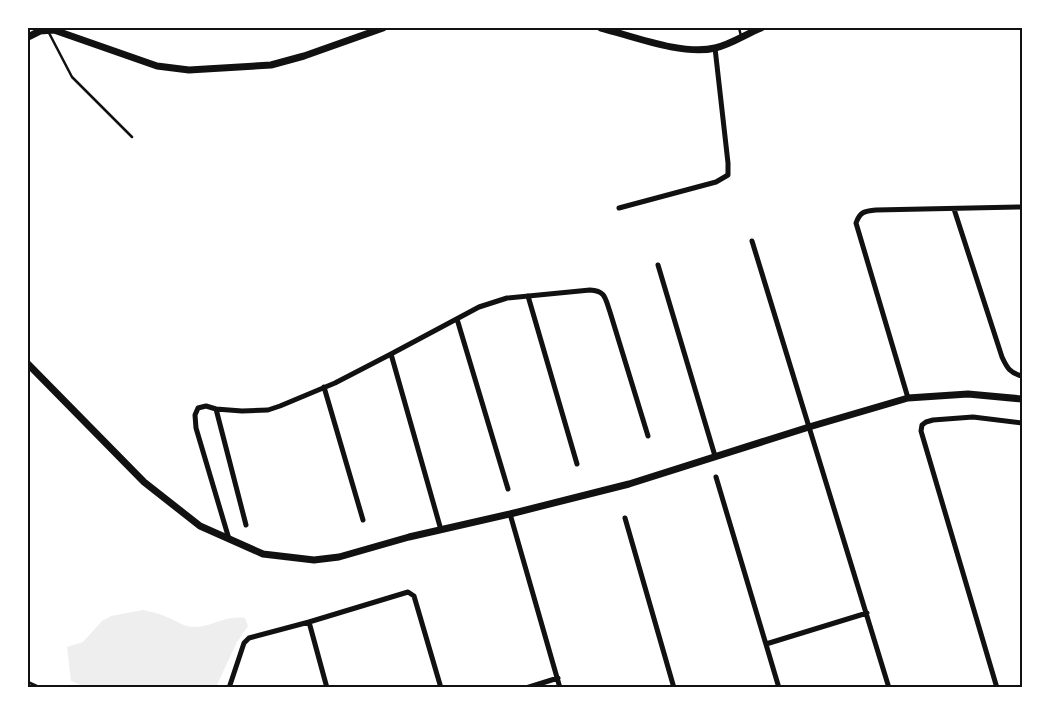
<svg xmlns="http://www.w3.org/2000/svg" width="1050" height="715" font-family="'Sofia Sans Condensed',sans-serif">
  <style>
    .green { fill: #eee }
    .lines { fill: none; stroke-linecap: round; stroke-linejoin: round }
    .service { stroke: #111; stroke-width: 2.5 }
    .minor { stroke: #111; stroke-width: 5 }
    .tertiary { stroke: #111; stroke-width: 7 }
    .neatline { fill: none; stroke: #111; stroke-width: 2 }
  </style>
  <rect width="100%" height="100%" fill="#fff"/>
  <path class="green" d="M 143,610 C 152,612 161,614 169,618 C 178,622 185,627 195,627 C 212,627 224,615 245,618 L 248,626 L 237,642 L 216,687 L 88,688 L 71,681 L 67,647 L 83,642 L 102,621 L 111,616 Z"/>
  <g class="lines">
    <path class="service" d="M 739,28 L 741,36
      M 48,31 L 72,77 L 132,137
      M 28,682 L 41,688"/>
    <path class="minor" d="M 619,208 L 716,182 L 728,175 L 728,163 L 715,48
      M 954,209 L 1002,357 C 1007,368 1010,373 1022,376
      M 752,241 L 889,688
      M 658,265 L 715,456
      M 528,296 L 577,464
      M 457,319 L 508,489
      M 324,387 L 363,520
      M 908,398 L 856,223 C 860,212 864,211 876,210 L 1022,207
      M 216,409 L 206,406 L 198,408 L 195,415 L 196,428 L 229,539
      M 716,477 L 779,688
      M 510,514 L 560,688
      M 625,518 L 674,688
      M 246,525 L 216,409 L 242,411 L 268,410 L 280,406 L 335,383 L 391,354
      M 441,530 L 391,354 L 479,307 L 507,298 L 590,290 C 606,291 605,298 610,312 L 648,436
      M 766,644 L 867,613
      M 229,688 L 244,643 L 249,638 L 309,622
      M 327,688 L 309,622 L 408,592 L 414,596 L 441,688
      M 526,688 L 558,678
      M 997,688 L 921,431 L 922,425 L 926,422 L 933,420 L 973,417 L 1022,423"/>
    <path class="tertiary" d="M 601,28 C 632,36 684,56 715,48 C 730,45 746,34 761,28
      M 28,37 L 40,31 L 54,30 L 157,66 L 189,70 L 271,65 L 304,56 L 383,28
      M 28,364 L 144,482 L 200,526 L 263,554 L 314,560 L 339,557 L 409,537 L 510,514 L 629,484 L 809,427 L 908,398 L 968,394 L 1022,399"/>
  </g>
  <rect width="1050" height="715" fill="none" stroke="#ffffff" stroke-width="58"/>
  <rect x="29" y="29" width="992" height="657" class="neatline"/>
</svg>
